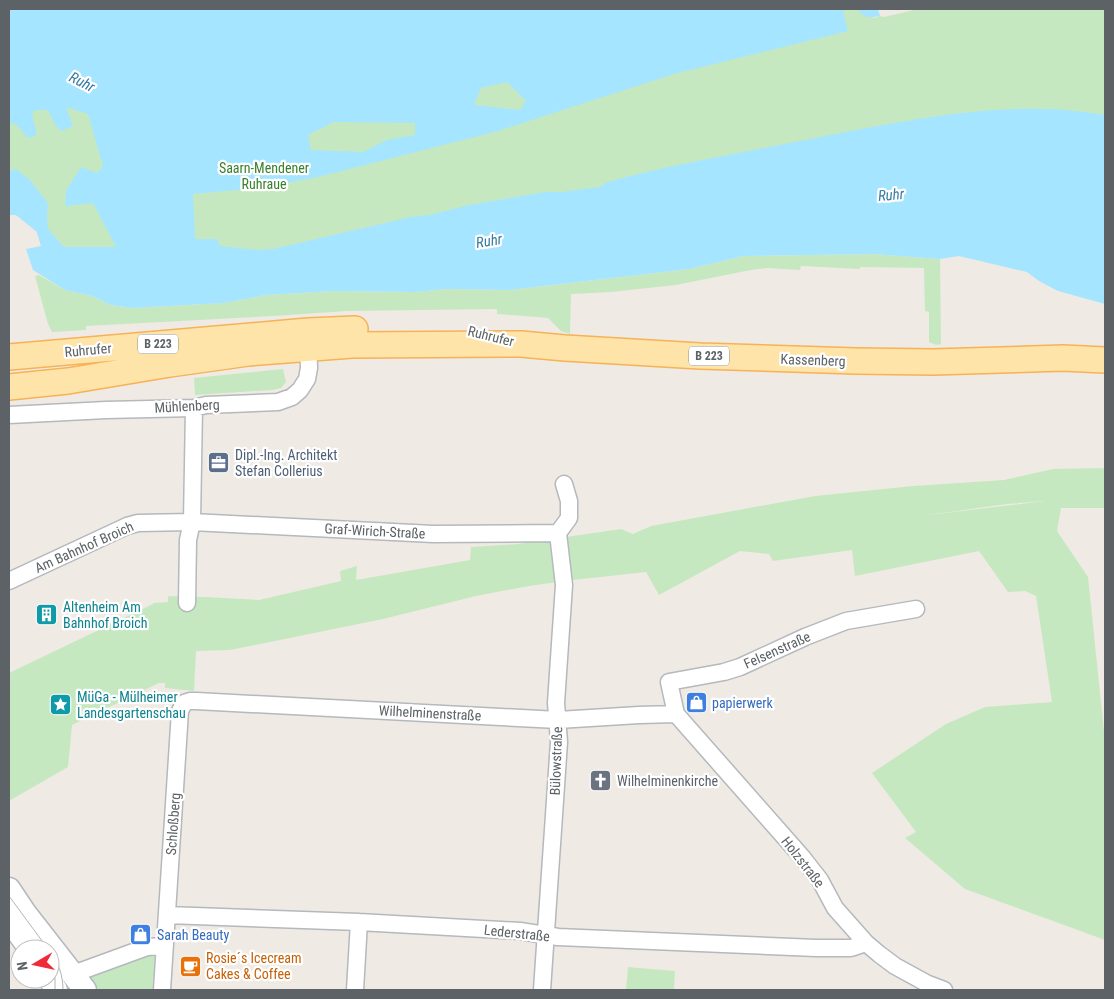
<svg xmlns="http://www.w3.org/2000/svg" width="1114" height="999" font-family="'Roboto Condensed',sans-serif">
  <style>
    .green { fill: #c6e8c0; fill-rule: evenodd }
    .water { fill: #a5e5ff; fill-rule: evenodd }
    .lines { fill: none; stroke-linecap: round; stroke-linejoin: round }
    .minor-casing { stroke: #b5b8bc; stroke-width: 19 }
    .secondary-casing { stroke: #b3b8bc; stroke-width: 25 }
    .primary-casing { stroke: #f7b156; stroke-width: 28 }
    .minor { stroke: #fff; stroke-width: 16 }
    .secondary { stroke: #fff; stroke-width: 22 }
    .primary { stroke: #ffe4aa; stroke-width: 25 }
    .tram { stroke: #b3b4b5; stroke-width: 1 }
    .labels { text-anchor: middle; stroke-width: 4.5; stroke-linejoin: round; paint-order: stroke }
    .shield { fill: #fff; stroke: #8d9193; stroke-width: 1 }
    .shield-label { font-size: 12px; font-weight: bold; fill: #5c6265 }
    .park-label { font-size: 14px; fill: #398130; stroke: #fff }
    .street-label { font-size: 14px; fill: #5c6265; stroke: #fff }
    .service-label { font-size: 14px; fill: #4e5e75; stroke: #fff; text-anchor: start }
    .culture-label { font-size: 14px; fill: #0d838f; stroke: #fff; text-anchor: start }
    .shop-label { font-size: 14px; fill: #366cbe; stroke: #fff; text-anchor: start }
    .worship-label { font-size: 14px; fill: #5b616d; stroke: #fff; text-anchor: start }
    .food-label { font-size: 14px; fill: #c56008; stroke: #fff; text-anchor: start }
    .water-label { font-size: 15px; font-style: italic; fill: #387ca3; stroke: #fff }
  </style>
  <rect width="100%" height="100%" fill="#efebe4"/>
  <path class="green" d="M 847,9 L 858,9 L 874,18 L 880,16 L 884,17 L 918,9 L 1105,9 L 1105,205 L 265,280 L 41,246 L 37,232 L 24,220 L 9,211 L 9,100 Z
    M 873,254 L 940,259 L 941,344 L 936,345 L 929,342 L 929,312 L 925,311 L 924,268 L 861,267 L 859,269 L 801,266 L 800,270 L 767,268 L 751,270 L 676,285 L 611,292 L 571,294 L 570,334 L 561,331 L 548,318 L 497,314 L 497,309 L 347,311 L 274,316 L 86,326 L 86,330 L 52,332 L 48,324 L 35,276 L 39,275 L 65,290 L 92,296 L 111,305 L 132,308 L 224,303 L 266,295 L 334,291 L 416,292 L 446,289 L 509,290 L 689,269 L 743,256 Z
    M 283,369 L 286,382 L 281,388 L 273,390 L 195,395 L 194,378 Z
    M 1105,468 L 1105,508 L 1061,508 L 1057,531 L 1088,577 L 1105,741 L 1105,940 L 965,889 L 905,838 L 916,832 L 872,773 L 946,724 L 985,707 L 1052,702 L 1036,596 L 1025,591 L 1008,592 L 979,551 L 855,576 L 852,550 L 773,561 L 769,554 L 740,551 L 659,595 L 646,572 L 573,580 L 529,586 L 476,596 L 383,619 L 230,650 L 196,651 L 194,691 L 165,688 L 165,683 L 159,683 L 72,725 L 68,767 L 9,801 L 9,673 L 153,604 L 153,603 L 168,602 L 168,596 L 205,597 L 259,600 L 341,581 L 340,571 L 357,566 L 356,580 L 470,560 L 471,547 L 518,544 L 621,529 L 633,534 L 651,526 L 815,496 L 913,486 L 1004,480 L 1053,469 ZM 1045,501 L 928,515 L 1007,504 Z
    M 146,952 L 155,957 L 153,990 L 99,990 L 88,978 Z
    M 628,967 L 675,971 L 674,990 L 626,990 Z"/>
  <path class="water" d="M 9,9 L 848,9 L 843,11 L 848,31 L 674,74 L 498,131 L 318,177 L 258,188 L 193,194 L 195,239 L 218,239 L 219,246 L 258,250 L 273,249 L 411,217 L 430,215 L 469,205 L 545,192 L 561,192 L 600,187 L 607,182 C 671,165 735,154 800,141 C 898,122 1006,97 1105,115 L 1105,304 L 1058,291 L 1039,281 L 1027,272 L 959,256 L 940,259 L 873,254 L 743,256 L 689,269 L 509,290 L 446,289 L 416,292 L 334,291 L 266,295 L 224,303 L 132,308 L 111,305 L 92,296 L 65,290 L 33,270 L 26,249 L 41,246 L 37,232 L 16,215 L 9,215 L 9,171 L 16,169 L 30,180 L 48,203 L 47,216 L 48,229 L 64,247 L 116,247 L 93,203 L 65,206 L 66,191 L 81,167 L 97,173 L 103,166 L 88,114 L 66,107 L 73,126 L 61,131 L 54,123 L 48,110 L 35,110 L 32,115 L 37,135 L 28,138 L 17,125 L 9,122 ZM 507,82 L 526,101 L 520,110 L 474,105 L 481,88 ZM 334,122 L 415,123 L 415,135 L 387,140 L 363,152 L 311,150 L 308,135 Z
    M 858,9 L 878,9 L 880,16 C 870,18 863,18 858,9 Z"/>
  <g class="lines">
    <defs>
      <path id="minor" d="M 9,415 L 106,410 L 194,408 L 206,405 L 278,402 L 292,397 L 300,390 L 307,379 L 309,368 L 308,341
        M 558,533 L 569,518 L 569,501 L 564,484
        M 9,581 L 127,526 L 138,523 L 192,522 L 433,534 L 558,533
        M 187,603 L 188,540 L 192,522 L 194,408
        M 916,609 L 846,621 L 805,637 L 740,667 L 724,672 L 669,682 L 676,714 L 802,857 L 820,880 L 835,908 L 866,943 L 879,954 L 895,966 L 928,984 L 944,990
        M 167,915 L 359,922 L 520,931 L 558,937 L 816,948 L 851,948 L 866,943
        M 73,974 L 147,947 L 165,946
        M 162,990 L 180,711 L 184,703 L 190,701 L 196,701 L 558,720 L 639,715 L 676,714
        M 355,990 L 359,922
        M 542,990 L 559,742 L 556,703 L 564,585 L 558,533"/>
      <path id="secondary" d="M 9,889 L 25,913 L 85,990
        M 9,920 L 30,949
        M 50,979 L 56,990"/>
      <path id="primary" d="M 9,357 L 308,331 L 355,329
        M 9,387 L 68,381 L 170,364 L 248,353 L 352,345 L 521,344 L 565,348 L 700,356 L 856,361 L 933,362 L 1063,358 L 1105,360"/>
    </defs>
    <use href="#minor" class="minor-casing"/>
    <use href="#secondary" class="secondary-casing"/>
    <use href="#primary" class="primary-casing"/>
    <use href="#minor" class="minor"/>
    <use href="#secondary" class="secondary"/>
    <use href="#primary" class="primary"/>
    <path class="tram" d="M 9,896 L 48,949
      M 50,952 C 59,963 63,976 63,990
      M 51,966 L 55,978 L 55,990"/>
  </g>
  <defs>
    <symbol id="office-square" viewBox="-11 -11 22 22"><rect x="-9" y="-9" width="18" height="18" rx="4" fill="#5c6f8a" stroke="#fff"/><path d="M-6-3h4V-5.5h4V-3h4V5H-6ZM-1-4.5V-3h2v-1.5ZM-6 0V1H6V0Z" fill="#fff"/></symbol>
    <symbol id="building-square" viewBox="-11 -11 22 22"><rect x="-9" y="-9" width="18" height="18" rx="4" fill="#0f9aa8" stroke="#fff"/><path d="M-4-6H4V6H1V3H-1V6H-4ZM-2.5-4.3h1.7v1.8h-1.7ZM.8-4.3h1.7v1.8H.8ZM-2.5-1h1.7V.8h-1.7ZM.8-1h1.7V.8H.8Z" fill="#fff"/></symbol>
    <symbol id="shop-square" viewBox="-11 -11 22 22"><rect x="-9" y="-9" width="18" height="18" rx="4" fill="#3f7fe0" stroke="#fff"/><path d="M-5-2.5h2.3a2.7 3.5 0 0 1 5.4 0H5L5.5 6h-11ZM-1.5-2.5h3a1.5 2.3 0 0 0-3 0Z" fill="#fff"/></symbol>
    <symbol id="sight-square" viewBox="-11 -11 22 22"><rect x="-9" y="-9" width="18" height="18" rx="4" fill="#0f9aa8" stroke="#fff"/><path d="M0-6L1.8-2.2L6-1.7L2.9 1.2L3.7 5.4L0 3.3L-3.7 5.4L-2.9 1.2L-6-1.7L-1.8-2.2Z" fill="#fff"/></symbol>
    <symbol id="church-square" viewBox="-11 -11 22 22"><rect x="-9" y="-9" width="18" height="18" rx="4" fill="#6b7280" stroke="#fff"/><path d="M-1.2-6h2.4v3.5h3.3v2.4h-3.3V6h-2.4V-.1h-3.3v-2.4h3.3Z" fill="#fff"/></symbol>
    <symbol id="cafe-square" viewBox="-11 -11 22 22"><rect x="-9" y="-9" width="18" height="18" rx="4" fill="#e8710a" stroke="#fff"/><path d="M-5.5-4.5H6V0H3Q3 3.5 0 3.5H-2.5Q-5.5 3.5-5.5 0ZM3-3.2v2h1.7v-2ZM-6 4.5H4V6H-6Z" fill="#fff"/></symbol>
  </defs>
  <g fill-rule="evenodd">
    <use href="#office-square" x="206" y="450" width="25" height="25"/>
    <use href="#building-square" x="34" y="602" width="25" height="25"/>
    <use href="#shop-square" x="684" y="690" width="25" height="25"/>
    <use href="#sight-square" x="48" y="692" width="25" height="25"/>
    <use href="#church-square" x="588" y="768" width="25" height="25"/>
    <use href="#shop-square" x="128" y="922" width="25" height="25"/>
    <use href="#cafe-square" x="178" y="954" width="25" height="25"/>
  </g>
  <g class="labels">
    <g class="shield">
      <rect x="138" y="334.5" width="40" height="19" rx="4"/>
      <rect x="689" y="346.5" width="40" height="19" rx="4"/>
    </g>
    <g class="shield-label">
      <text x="158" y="348">B 223</text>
      <text x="709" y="360">B 223</text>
    </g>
    <g class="park-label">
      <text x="264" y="173">Saarn-Mendener<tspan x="264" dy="16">Ruhraue</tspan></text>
    </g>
    <g class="street-label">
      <text transform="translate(491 336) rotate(14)" y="5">Ruhrufer</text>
      <text transform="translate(88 350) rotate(-5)" y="5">Ruhrufer</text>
      <text transform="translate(813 360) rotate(2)" y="5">Kassenberg</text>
      <text transform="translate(187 406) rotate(-3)" y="5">Mühlenberg</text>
      <text transform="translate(375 531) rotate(3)" y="5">Graf-Wirich-Straße</text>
      <text transform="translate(84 547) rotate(-24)" y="5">Am Bahnhof Broich</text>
      <text transform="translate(777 650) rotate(-24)" y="5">Felsenstraße</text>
      <text transform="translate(430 713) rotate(3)" y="5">Wilhelminenstraße</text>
      <text transform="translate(556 761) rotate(-88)" y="5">Bülowstraße</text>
      <text transform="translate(173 824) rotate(-86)" y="5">Schloßberg</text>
      <text transform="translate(803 862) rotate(52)" y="5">Holzstraße</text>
      <text transform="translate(517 933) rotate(6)" y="5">Lederstraße</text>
    </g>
    <g class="service-label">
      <text x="235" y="460">Dipl.-Ing. Architekt<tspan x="235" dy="16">Stefan Collerius</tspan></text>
    </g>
    <g class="culture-label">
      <text x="63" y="612">Altenheim Am<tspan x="63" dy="16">Bahnhof Broich</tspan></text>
      <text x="77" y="702">MüGa - Mülheimer<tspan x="77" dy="16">Landesgartenschau</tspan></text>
    </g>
    <g class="shop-label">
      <text x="712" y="708">papierwerk</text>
      <text x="157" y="940">Sarah Beauty</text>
    </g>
    <g class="worship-label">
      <text x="617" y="786">Wilhelminenkirche</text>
    </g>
    <g class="food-label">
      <text x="206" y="963">Rosie´s Icecream<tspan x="206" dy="16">Cakes &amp; Coffee</tspan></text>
    </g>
    <g class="water-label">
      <text transform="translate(82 82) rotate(27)" y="5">Ruhr</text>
      <text transform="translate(891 195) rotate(-5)" y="5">Ruhr</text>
      <text transform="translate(489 241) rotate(-9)" y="5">Ruhr</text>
    </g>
  </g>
  <rect width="1114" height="999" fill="none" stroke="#5c6265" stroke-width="20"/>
  <g transform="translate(35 964) rotate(261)"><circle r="24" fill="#ffffff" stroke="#bec0c1"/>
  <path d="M0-4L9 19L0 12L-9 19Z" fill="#f02a39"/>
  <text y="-8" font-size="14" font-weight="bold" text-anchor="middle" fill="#5c6265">N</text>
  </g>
</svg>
